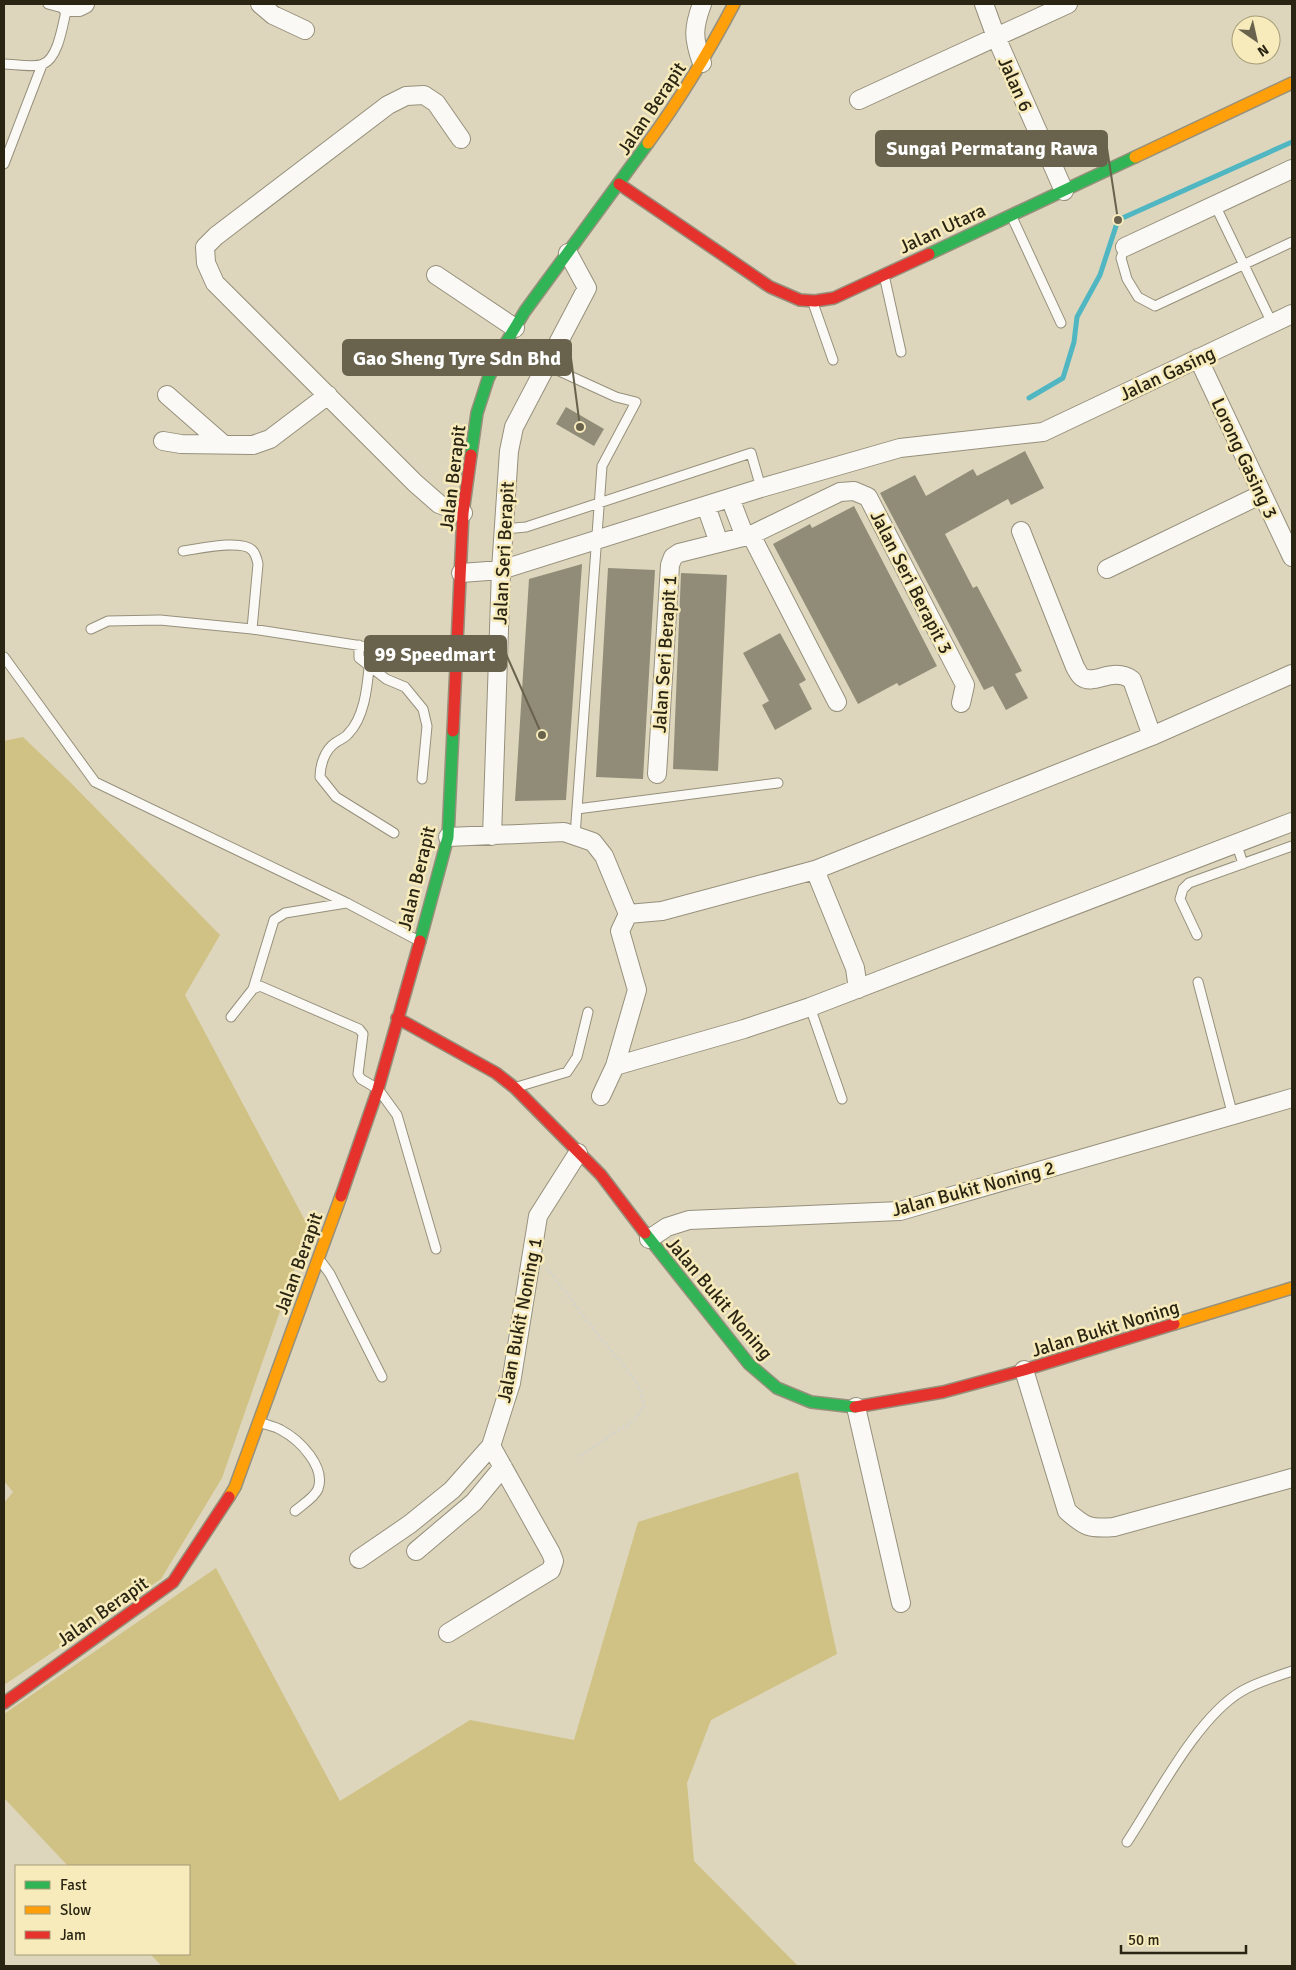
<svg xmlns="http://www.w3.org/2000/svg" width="1296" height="1970" font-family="Signika,sans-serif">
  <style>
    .green { fill: #d0c184 }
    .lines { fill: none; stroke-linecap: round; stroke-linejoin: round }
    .stream { stroke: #4fb6c2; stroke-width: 5 }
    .building { fill: #918c78 }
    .lane-casing { stroke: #96907c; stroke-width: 11 }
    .street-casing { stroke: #96907c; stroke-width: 20 }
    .fast-casing { stroke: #96907c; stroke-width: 14 }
    .slow-casing { stroke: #96907c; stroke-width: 14 }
    .jam-casing { stroke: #96907c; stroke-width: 14 }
    .path { stroke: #d5d3ca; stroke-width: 3; stroke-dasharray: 2.5 2.5; stroke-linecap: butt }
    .lane { stroke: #faf9f5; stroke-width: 9 }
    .street { stroke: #faf9f5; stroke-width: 18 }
    .fast { stroke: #30b455; stroke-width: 11 }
    .slow { stroke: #ff9f0a; stroke-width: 11 }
    .jam { stroke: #e5322d; stroke-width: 11 }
    .labels { text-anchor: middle; stroke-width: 5; stroke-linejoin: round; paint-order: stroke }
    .street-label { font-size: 19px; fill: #2a2513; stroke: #f7ebbb }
    .leader { fill: none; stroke: #69634e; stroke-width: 2 }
    .callout-dot { fill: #69634e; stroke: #f7ebbb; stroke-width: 2 }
    .callout { fill: #69634e; stroke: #69634e; stroke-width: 2 }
    .callout-label { font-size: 20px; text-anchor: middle; font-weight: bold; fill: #fff }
  </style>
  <rect width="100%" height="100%" fill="#ddd6bc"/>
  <path class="green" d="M 23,737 L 69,781 L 220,935 L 185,995 L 309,1228 L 222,1478 L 161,1579 L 4,1685 L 4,1503 L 13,1492 L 4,1481 L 4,741 Z
    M 798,1472 L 837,1654 L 711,1720 L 687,1783 L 694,1861 L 798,1966 L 162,1966 L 150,1954 L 189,1954 L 189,1866 L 68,1866 L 4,1798 L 4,1714 L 216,1568 L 340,1801 L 470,1720 L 574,1740 L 638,1522 Z"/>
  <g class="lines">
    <path class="stream" d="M 1029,398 L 1063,378 L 1074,342 L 1077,317 L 1100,275 L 1118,220 L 1292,142"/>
  </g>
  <path class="building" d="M 566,407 L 604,429 L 594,446 L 556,424 Z
    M 1025,451 L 1044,488 L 1011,505 L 1008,499 L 945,534 L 973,588 L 977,586 L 1022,671 L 1015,674 L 1028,698 L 1006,710 L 993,686 L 984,690 L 880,493 L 915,475 L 926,496 L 973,469 L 977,476 Z
    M 854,506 L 937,666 L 899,686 L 897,683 L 858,704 L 773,544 L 810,524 L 812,528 Z
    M 582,564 L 566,800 L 515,801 L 529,579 Z
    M 608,568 L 655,570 L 643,779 L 596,777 Z
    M 681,573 L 727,575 L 718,771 L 673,769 Z
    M 780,633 L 806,680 L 799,684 L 812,709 L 775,730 L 762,705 L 769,701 L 743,653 Z"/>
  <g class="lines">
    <defs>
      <path id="lane" d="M 4,64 C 14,64 35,68 43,64 C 59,58 63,22 67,7 L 59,7 L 48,4
        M 4,164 L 42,65
        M 1215,205 L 1272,323
        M 1011,215 L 1061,323
        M 1125,247 L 1121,258 L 1127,279 L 1138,297 L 1155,306 L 1292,242
        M 884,275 L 901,352
        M 813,303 L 833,360
        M 546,365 L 616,397 L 636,402 L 602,466 L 575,836
        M 504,529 L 526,527 L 751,453 L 761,488
        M 183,551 C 198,549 241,539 252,550 C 256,554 257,559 258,564 L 252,629
        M 91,629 L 108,621 L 160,620 L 252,629 L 453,660
        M 359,645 L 359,658 L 386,679 L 405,687 L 423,709 L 427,726 L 422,779
        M 4,657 L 95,782 L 347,903 L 419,941
        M 369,668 C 367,689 364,718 348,734 C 345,738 339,740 335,743 C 325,750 320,765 320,777 L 336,797 L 394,833
        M 577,809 L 778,783
        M 1237,845 L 1243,864
        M 1197,935 L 1180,899 L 1183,889 L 1189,883 L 1292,846
        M 1198,982 L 1233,1116
        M 253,989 L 274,920 L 285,913 L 346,903
        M 810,1007 L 842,1099
        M 231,1017 L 253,989 L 260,986 L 359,1029 L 363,1034 L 358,1074 L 361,1079 L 378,1089 L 397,1115 L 436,1249
        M 517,1087 L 567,1072 L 577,1057 L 588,1012
        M 322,1263 L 330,1274 L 382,1377
        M 259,1422 C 266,1425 275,1426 281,1430 C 300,1440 326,1467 318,1489 C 315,1497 302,1505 295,1511
        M 1127,1842 C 1156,1798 1197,1717 1242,1691 C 1257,1682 1276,1677 1292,1671"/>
      <path id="street" d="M 260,4 L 273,15 L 305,30
        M 984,4 L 996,37 L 1064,191
        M 67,7 L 79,7 L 85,4
        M 702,63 C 693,38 693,28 702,4
        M 859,100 L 1068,4
        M 461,139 L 436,103 L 424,95 L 406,96 L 388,105 L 216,236 L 205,247 L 206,263 L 215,283 L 415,483 L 439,504 L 463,513
        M 1125,247 L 1292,169
        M 436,275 L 515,328
        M 1198,358 L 1292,557
        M 167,395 L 223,444
        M 163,441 L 181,444 L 253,445 L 270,439 L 328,395
        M 730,498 L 745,537
        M 706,506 L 719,543
        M 1021,531 L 1075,667 C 1077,670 1079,675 1082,677 C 1094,686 1113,666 1132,680 L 1152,736
        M 751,535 L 837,702
        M 1107,569 L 1262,494
        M 461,573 L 501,570 L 761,488 L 900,448 L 1043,432 L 1292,314
        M 657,774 L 670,565 L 673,557 L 679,553 L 751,535 L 840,492 L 854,491 L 868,497 L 965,685 L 961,703
        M 492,836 L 501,570 L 509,451 L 514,427 L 587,288 L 568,253
        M 448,837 L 564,832 L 593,842 L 604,856 L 628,914 L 662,911 L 815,870 L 1152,736 L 1292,674
        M 815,870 L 855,968 L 858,989
        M 615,1066 L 744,1029 L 810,1007 L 1292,822
        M 601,1096 L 615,1066 L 637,990 L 620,931 L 628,914
        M 649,1239 L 667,1227 L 689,1220 L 900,1211 L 1292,1098
        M 1024,1370 L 1067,1511 C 1085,1527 1089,1529 1114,1527 L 1292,1478
        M 856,1407 L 901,1603
        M 416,1551 L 474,1502 L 503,1467
        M 359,1559 L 410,1524 L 452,1490 L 491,1446
        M 448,1633 L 551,1570 L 554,1561 L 551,1553 L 491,1446 L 511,1383 L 538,1216 L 578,1153"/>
      <path id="fast" d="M 929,254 L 1135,157
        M 471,455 L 477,413 L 488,379 L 504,346 L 525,311 L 648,143
        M 420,941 L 448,837 L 453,731
        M 645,1233 L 749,1364 L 777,1388 L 811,1402 L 855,1407"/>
      <path id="slow" d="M 648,143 C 681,98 708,53 734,4
        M 1135,157 L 1292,83
        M 1174,1324 L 1292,1288
        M 229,1497 L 235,1487 L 341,1196"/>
      <path id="jam" d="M 619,184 L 770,287 L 800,300 L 815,301 L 834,298 L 929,254
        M 453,731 L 463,513 L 471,455
        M 397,1018 L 496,1073 L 515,1088 L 601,1175 L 645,1233
        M 341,1196 L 378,1089 L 420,941
        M 855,1407 L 943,1392 L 1024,1370 L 1174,1324
        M 4,1703 L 173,1582 L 229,1497"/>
    </defs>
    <use href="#lane" class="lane-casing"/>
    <use href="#street" class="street-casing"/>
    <use href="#fast" class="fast-casing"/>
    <use href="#slow" class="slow-casing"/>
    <use href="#jam" class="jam-casing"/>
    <path class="path" d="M 546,1268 L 553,1275 L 584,1317 L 635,1380 L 641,1391 L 644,1406 L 634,1420 L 580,1456"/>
    <use href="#lane" class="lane"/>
    <use href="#street" class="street"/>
    <use href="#fast" class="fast"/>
    <use href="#slow" class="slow"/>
    <use href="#jam" class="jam"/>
  </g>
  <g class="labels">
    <g class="street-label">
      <text transform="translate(1016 84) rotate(66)" y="7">Jalan 6</text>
      <text transform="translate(651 108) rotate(-56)" y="7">Jalan Berapit</text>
      <text transform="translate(942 228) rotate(-25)" y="7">Jalan Utara</text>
      <text transform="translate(1167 373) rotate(-25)" y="7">Jalan Gasing</text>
      <text transform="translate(1245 458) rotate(65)" y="7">Lorong Gasing 3</text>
      <text transform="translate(452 478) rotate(-83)" y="7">Jalan Berapit</text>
      <text transform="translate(503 553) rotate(-87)" y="7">Jalan Seri Berapit</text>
      <text transform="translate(912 582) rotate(63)" y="7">Jalan Seri Berapit 3</text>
      <text transform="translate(664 654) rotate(-86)" y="7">Jalan Seri Berapit 1</text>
      <text transform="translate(416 878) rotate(-76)" y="7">Jalan Berapit</text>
      <text transform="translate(973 1188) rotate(-15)" y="7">Jalan Bukit Noning 2</text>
      <text transform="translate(298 1263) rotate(-70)" y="7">Jalan Berapit</text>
      <text transform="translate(720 1298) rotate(50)" y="7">Jalan Bukit Noning</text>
      <text transform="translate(519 1320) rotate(-79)" y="7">Jalan Bukit Noning 1</text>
      <text transform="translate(1105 1328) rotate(-17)" y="7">Jalan Bukit Noning</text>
      <text transform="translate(102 1611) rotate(-35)" y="7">Jalan Berapit</text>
    </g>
  </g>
  <path class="leader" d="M1118 220L1107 148M580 427L571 358M542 735L506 654"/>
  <g class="callout-dot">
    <circle cx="1118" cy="220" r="5"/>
    <circle cx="580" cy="427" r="5"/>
    <circle cx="542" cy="735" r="5"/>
  </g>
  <g class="callout">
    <rect x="876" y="131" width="231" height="35" rx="5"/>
    <rect x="343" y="340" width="228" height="35" rx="5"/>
    <rect x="365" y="636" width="141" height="35" rx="5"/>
  </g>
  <g class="callout-label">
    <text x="992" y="155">Sungai Permatang Rawa</text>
    <text x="457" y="365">Gao Sheng Tyre Sdn Bhd</text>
    <text x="435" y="661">99 Speedmart</text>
  </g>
  <rect width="1296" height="1970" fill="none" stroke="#2a2513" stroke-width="10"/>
  <rect x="15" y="1865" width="175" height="90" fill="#f7ebbb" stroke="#a59c78"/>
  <rect x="25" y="1881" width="25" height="8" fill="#30b455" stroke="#a59c78"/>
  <text x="60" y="1890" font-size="15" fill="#2a2513">Fast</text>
  <rect x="25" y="1906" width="25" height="8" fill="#ff9f0a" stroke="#a59c78"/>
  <text x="60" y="1915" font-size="15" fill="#2a2513">Slow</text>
  <rect x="25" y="1931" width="25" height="8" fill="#e5322d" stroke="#a59c78"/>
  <text x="60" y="1940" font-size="15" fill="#2a2513">Jam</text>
  <g transform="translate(1256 40) rotate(146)"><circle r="24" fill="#f7ebbb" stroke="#a59c78"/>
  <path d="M0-4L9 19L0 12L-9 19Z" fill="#69634e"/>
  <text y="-8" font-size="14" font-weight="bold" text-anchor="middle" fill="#2a2513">N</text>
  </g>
  <path d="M1121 1945v8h125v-8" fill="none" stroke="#2a2513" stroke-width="2.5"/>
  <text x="1128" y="1945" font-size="15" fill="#2a2513" stroke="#f7ebbb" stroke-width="4" paint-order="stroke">50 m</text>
</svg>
